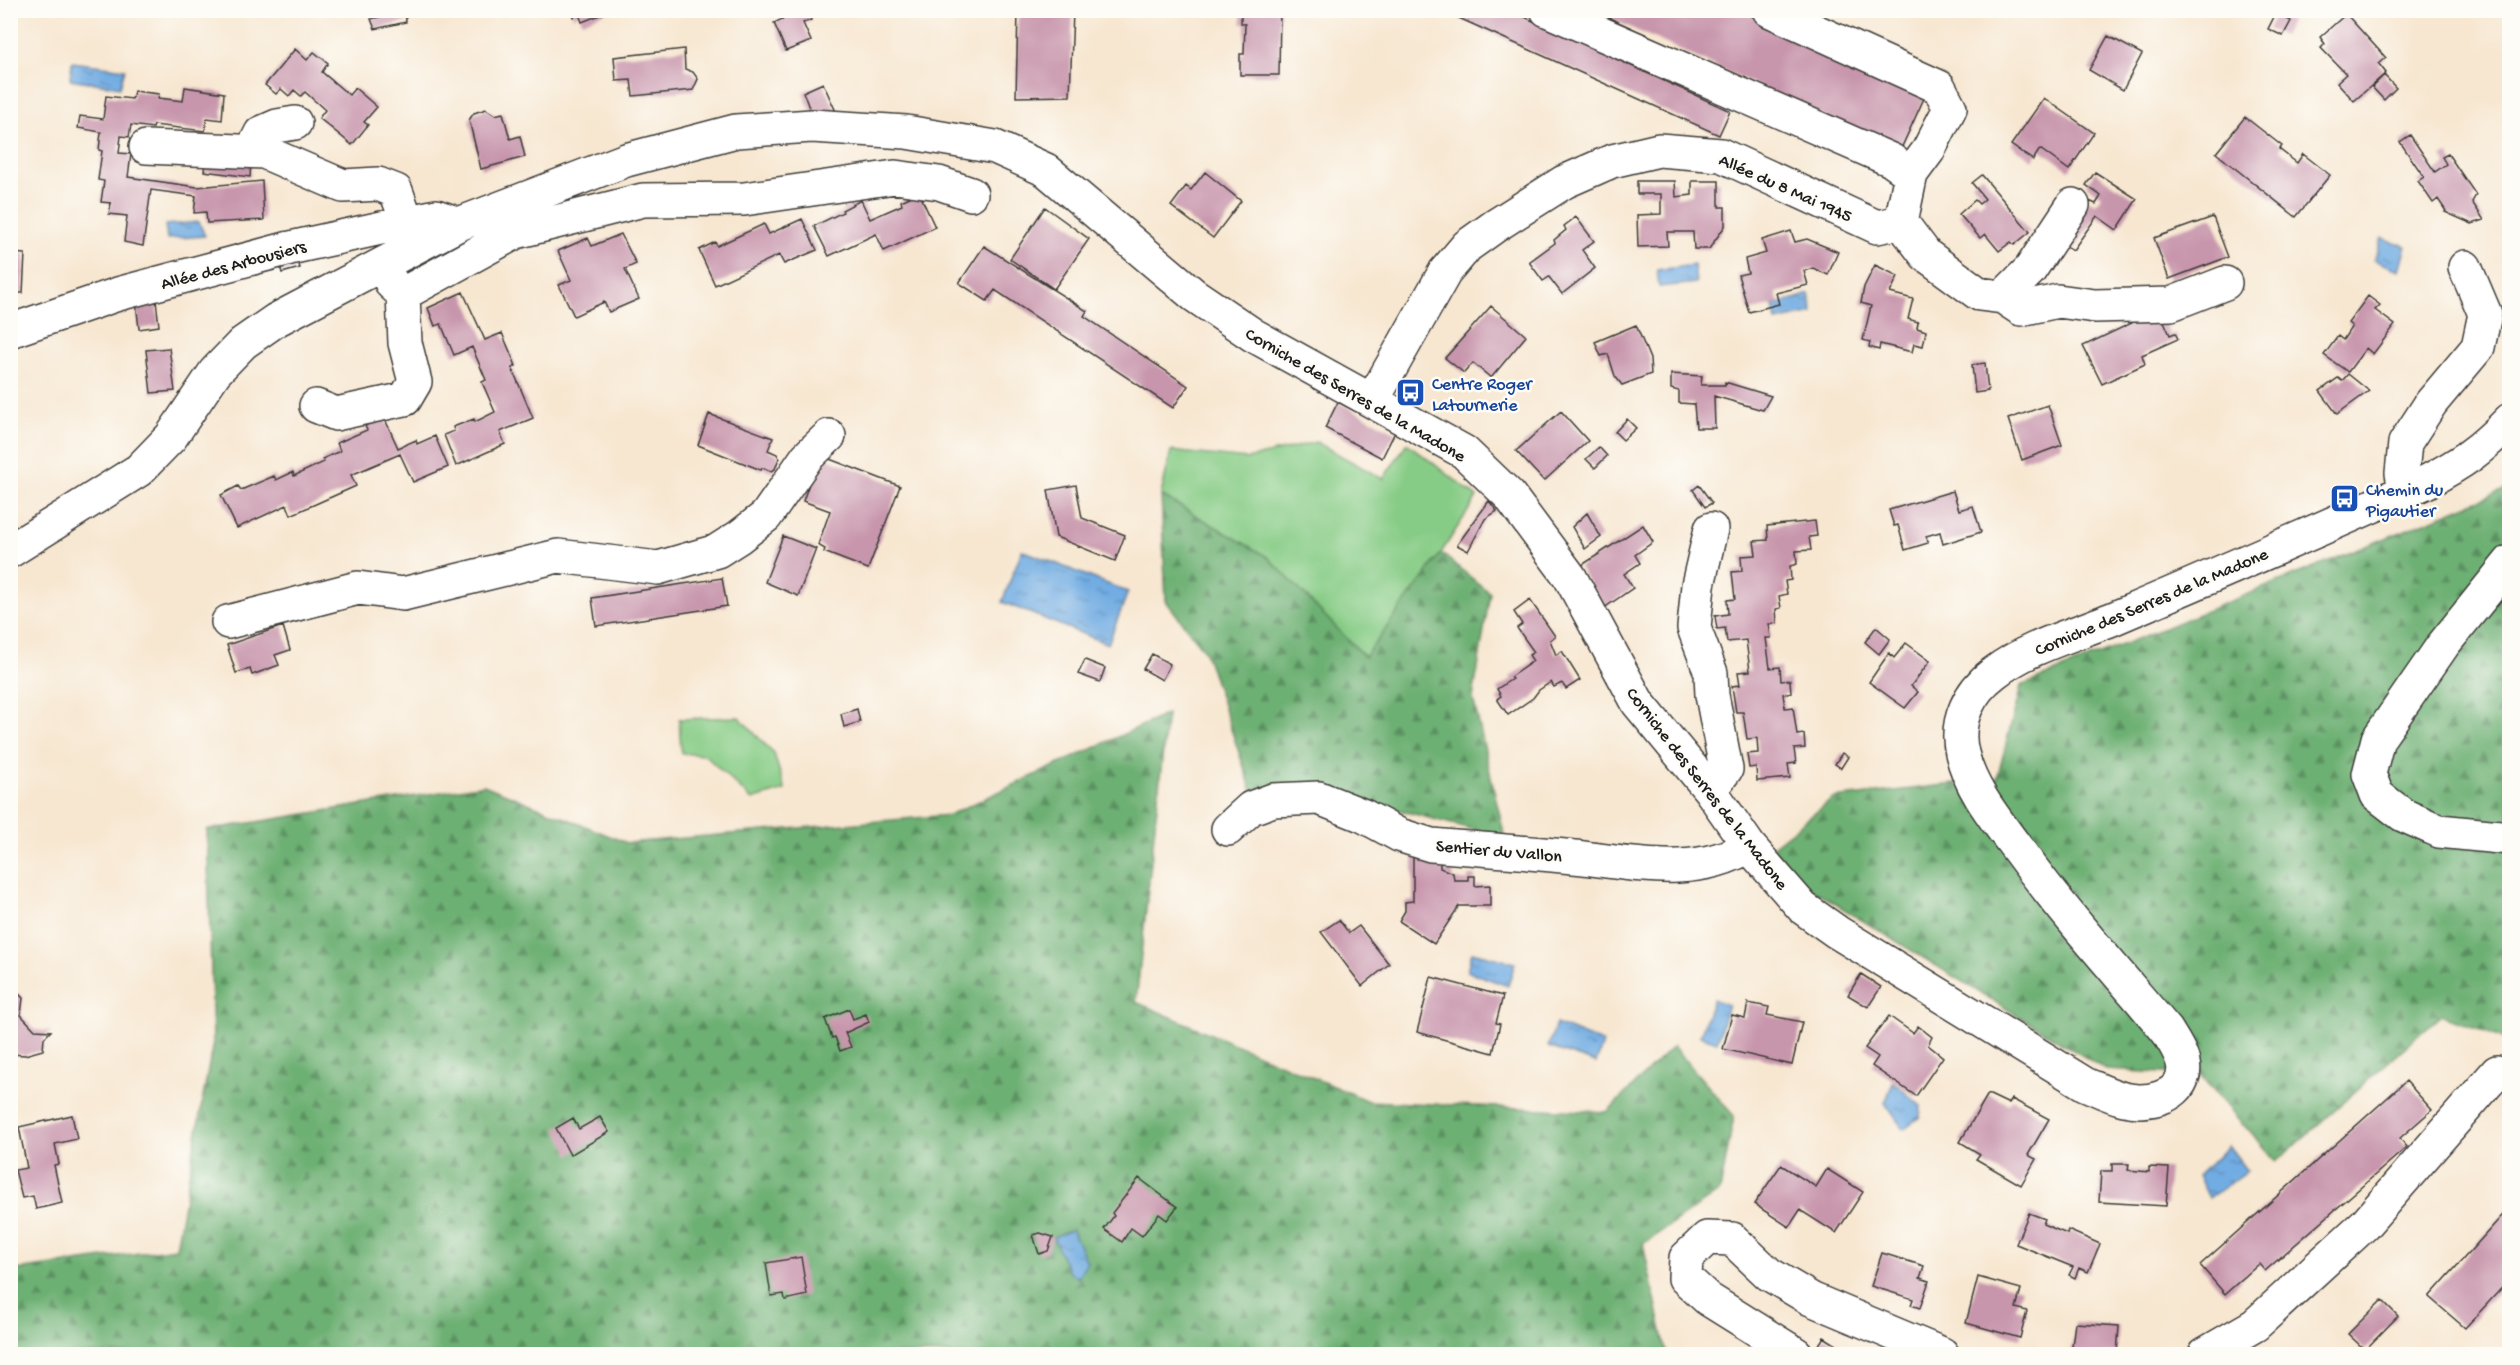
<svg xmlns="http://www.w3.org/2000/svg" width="2520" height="1365" font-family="'Gochi Hand',sans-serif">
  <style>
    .forest { fill: url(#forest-firs); stroke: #446648; stroke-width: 1.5 }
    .park { fill: #87cc86; stroke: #527451; stroke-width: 1.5 }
    .water { fill: url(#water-ripples); stroke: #46647f; stroke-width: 1.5 }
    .building { fill: #c795ac }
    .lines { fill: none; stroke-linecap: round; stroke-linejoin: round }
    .minor-casing { stroke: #3d3a37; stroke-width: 36 }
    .minor { stroke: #fff; stroke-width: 33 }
    .labels { text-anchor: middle; stroke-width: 5; stroke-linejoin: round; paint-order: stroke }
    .street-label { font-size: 18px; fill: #1c1c1c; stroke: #fdfcf7 }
    .transit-label { font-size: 18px; fill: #164399; stroke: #fdfcf7; text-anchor: start }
  </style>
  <defs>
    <pattern id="forest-firs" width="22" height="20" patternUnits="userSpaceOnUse" patternTransform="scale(1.5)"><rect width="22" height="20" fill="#6db073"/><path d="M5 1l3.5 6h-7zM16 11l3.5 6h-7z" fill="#598e5e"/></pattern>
    <pattern id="water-ripples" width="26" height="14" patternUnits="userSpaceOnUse" patternTransform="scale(1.5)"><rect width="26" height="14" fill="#71ace2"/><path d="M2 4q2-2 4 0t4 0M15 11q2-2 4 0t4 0" fill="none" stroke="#5c8bb6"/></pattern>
  </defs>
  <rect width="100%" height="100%" fill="#fdfcf7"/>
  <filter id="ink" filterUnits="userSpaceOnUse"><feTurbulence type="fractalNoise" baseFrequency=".0167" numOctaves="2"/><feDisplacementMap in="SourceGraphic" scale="12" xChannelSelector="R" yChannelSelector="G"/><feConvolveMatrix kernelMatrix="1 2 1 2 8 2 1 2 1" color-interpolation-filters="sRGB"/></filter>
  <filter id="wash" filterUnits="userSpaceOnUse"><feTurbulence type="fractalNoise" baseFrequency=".008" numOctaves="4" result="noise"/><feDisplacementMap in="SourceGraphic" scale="24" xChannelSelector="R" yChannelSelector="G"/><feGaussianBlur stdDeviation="1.35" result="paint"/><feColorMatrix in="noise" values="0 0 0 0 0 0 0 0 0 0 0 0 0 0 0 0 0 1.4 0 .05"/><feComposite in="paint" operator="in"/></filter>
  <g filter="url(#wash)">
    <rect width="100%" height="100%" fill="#f7e7d1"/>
    <path class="forest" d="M 2509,488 L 2509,1041 L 2441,1015 L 2276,1162 L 2200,1075 L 2106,1070 L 1798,881 L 1769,849 L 1834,798 L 1997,779 L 2021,686 Z
      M 1161,495 L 1268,557 L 1364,656 L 1441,553 L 1490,593 L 1473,698 L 1505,838 L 1342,795 L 1252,791 L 1205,652 L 1166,601 Z
      M 1167,714 L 1136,1002 L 1368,1101 L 1607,1112 L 1673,1046 L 1734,1116 L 1720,1191 L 1643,1244 L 1667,1354 L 11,1354 L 10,1271 L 176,1248 L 213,1042 L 207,830 L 484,785 L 627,843 L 949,815 Z"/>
    <path class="park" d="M 1316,442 L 1383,479 L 1407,443 L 1477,497 L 1441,553 L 1365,657 L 1268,557 L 1161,495 L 1171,451 L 1247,459 Z
      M 739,717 L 774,754 L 785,790 L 752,800 L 705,755 L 681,753 L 679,719 Z"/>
    <path class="water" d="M 72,62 L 125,69 L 120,87 L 70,79 Z
      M 199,222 L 205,236 L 167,239 L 165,225 Z
      M 2382,238 L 2406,246 L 2399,270 L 2374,260 Z
      M 1694,265 L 1696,283 L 1659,287 L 1657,270 Z
      M 1809,294 L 1813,313 L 1776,321 L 1773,306 Z
      M 1022,550 L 1128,592 L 1108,644 L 1002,602 Z
      M 1472,952 L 1515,963 L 1508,986 L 1467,971 Z
      M 1713,999 L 1728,1005 L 1717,1042 L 1700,1036 Z
      M 1556,1024 L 1603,1043 L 1596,1063 L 1548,1047 Z
      M 1893,1082 L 1921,1106 L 1920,1117 L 1903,1129 L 1885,1103 Z
      M 2228,1146 L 2247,1171 L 2209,1198 L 2198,1176 Z
      M 1072,1230 L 1087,1262 L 1078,1278 L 1069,1272 L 1053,1237 Z"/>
    <g id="blocks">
      <path class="building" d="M 378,10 L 405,10 L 406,22 L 375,29 L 371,19 L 380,17 Z
        M 571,10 L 610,10 L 610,11 L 582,22 L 579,14 L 573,17 Z
        M 801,10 L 807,10 L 811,20 L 803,23 L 811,41 L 786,51 L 774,23 Z
        M 1018,10 L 1073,10 L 1070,96 L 1016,97 Z
        M 1241,10 L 1280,10 L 1279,75 L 1240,75 L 1240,54 L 1244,54 L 1245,24 L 1241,23 Z
        M 1451,10 L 1509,10 L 1730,111 L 1719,135 L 1450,14 Z
        M 1592,10 L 1738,10 L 1925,96 L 1900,151 Z
        M 2276,13 L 2291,21 L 2283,36 L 2268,29 Z
        M 2346,14 L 2386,58 L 2379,64 L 2386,73 L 2354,101 L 2337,82 L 2346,74 L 2321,48 L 2325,44 L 2320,37 Z
        M 2108,36 L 2142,54 L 2123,90 L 2089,70 Z
        M 295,49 L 307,60 L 314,52 L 328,63 L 322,72 L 349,95 L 355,88 L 377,107 L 364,122 L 368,125 L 352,145 L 319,118 L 325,110 L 305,92 L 301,96 L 294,90 L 289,96 L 281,89 L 276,94 L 265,85 Z
        M 684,49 L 685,69 L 693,72 L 698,79 L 693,90 L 633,96 L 631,80 L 616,81 L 614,57 Z
        M 2384,75 L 2396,88 L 2384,100 L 2372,87 Z
        M 823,83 L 837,114 L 812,112 L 808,105 L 803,92 Z
        M 185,87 L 224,93 L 222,120 L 207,118 L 205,131 L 154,125 L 153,128 L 131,125 L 129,137 L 121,136 L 119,153 L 131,154 L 128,177 L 197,187 L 262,181 L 264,220 L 207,223 L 206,212 L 194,213 L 196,196 L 151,190 L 143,246 L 124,242 L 127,216 L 109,214 L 111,203 L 101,202 L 104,181 L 98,180 L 102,151 L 99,150 L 101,132 L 78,128 L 80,116 L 103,119 L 106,96 L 132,99 L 134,91 L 159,94 L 158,98 L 183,101 Z
        M 2044,98 L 2094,133 L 2069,170 L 2040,149 L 2033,160 L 2011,145 Z
        M 486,109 L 495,115 L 503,113 L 510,139 L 520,136 L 525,157 L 481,169 L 469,120 L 474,113 Z
        M 2245,117 L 2282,146 L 2279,149 L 2297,163 L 2303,154 L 2330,175 L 2296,217 L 2216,153 Z
        M 2410,135 L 2435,172 L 2446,164 L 2442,157 L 2448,154 L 2476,195 L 2472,202 L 2484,220 L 2472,224 L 2445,212 L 2446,211 L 2438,199 L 2433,203 L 2418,181 L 2424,177 L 2400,142 Z
        M 206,156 L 251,162 L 250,177 L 204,171 Z
        M 1205,172 L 1241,201 L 1213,238 L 1171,206 L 1186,186 L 1191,190 Z
        M 2095,172 L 2137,199 L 2117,230 L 2097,216 L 2073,250 L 2062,244 L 2089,201 L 2096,204 L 2101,196 L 2086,185 Z
        M 1982,175 L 2030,232 L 2014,245 L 2011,242 L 1999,251 L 1985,234 L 1980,238 L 1959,214 L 1975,200 L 1979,204 L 1985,199 L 1972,183 Z
        M 1637,181 L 1675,181 L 1676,197 L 1692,195 L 1692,181 L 1719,181 L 1719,207 L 1725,207 L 1725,226 L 1709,249 L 1694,249 L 1693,232 L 1667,232 L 1668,246 L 1638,247 L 1637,215 L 1661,214 L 1661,194 L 1637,194 Z
        M 919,193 L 935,227 L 884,251 L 876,234 L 829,256 L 814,226 L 843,212 L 842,210 L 861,200 L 870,219 L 902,205 L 901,201 Z
        M 1045,207 L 1089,239 L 1054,289 L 1010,259 Z
        M 1576,217 L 1594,241 L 1582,250 L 1595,268 L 1562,294 L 1549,277 L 1543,281 L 1529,262 L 1555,243 L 1554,240 L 1566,230 L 1564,226 Z
        M 2213,217 L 2228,257 L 2169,279 L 2154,238 Z
        M 802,219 L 817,250 L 784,264 L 779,255 L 715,285 L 699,250 L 715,242 L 717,246 L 764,224 L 769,234 Z
        M 1791,231 L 1795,242 L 1807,239 L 1838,252 L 1828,275 L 1813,268 L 1804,271 L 1808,285 L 1776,293 L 1779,304 L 1749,312 L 1738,275 L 1748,273 L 1745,259 L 1766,253 L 1762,240 Z
        M 621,234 L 636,264 L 625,269 L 639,299 L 609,312 L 604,302 L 574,316 L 559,285 L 571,280 L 558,251 L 588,238 L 592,246 Z
        M 984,246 L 1087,311 L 1084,316 L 1188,386 L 1173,408 L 995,290 L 987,301 L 959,283 Z
        M 10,253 L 25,254 L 23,293 L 10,293 Z
        M 297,257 L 300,268 L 282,273 L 279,262 Z
        M 1875,265 L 1898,276 L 1890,293 L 1913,299 L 1908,319 L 1918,322 L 1917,328 L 1926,331 L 1923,346 L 1914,344 L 1912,352 L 1880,344 L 1879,350 L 1869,347 L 1870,342 L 1863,340 L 1871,306 L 1861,303 L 1864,287 Z
        M 463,292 L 485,340 L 502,333 L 516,366 L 512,368 L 533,418 L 500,432 L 505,444 L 456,466 L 444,435 L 454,431 L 453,427 L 474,419 L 475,422 L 495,412 L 482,382 L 486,380 L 472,347 L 454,355 L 441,324 L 435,326 L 428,308 Z
        M 2368,296 L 2380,305 L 2375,310 L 2395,325 L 2373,354 L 2366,348 L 2348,372 L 2324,355 L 2338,336 L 2343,340 L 2352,326 L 2348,323 Z
        M 156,300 L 159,326 L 139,329 L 136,302 Z
        M 1491,306 L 1526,336 L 1491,378 L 1473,363 L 1464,373 L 1445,358 Z
        M 2159,310 L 2170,335 L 2175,333 L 2178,339 L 2142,355 L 2145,364 L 2102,384 L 2083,346 Z
        M 1636,325 L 1650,359 L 1651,374 L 1622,385 L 1615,376 L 1608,354 L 1601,356 L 1595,342 Z
        M 169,348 L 175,391 L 151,393 L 146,350 Z
        M 1985,363 L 1988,391 L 1975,393 L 1972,365 Z
        M 1671,374 L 1702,376 L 1701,385 L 1725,385 L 1725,382 L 1771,396 L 1763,410 L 1714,396 L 1715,428 L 1696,428 L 1694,404 L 1679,403 L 1679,391 L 1671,389 Z
        M 2348,374 L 2369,391 L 2337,414 L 2320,391 L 2338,378 L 2342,381 Z
        M 1338,402 L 1395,432 L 1382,458 L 1325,428 Z
        M 2048,405 L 2062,445 L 2022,460 L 2008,419 Z
        M 1561,411 L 1588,441 L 1544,481 L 1516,451 Z
        M 709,414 L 773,438 L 768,450 L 777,454 L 779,458 L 775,469 L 771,471 L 762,468 L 761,470 L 698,445 Z
        M 384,417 L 398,448 L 416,440 L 417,444 L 435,436 L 448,467 L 413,482 L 400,454 L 351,475 L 356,486 L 291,515 L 287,505 L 237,528 L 221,495 L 238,486 L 241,490 L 274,476 L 276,480 L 293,472 L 294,476 L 324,462 L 322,459 L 340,451 L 337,443 L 367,430 L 365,426 Z
        M 1627,419 L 1636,428 L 1623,440 L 1615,432 Z
        M 1599,447 L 1607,456 L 1595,468 L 1586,459 Z
        M 819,455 L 900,486 L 868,569 L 824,552 L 825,549 L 818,545 L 830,511 L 803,501 Z
        M 1076,485 L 1082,518 L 1125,535 L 1115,561 L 1056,537 L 1048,490 Z
        M 1699,485 L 1712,503 L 1705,507 L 1693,490 Z
        M 1953,491 L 1959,510 L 1973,506 L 1981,532 L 1943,544 L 1940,532 L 1926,536 L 1928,543 L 1905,550 L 1898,525 L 1894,526 L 1889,510 Z
        M 1489,501 L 1497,511 L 1485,519 L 1468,551 L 1457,545 Z
        M 1587,513 L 1601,537 L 1585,549 L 1572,527 Z
        M 1815,521 L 1817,536 L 1809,537 L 1811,550 L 1796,551 L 1797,564 L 1790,566 L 1791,580 L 1785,581 L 1787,594 L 1779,596 L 1781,608 L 1776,609 L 1777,623 L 1769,624 L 1771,638 L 1766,638 L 1770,668 L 1780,667 L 1781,681 L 1790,680 L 1791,693 L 1783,694 L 1785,708 L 1793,707 L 1797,735 L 1804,734 L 1805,748 L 1794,749 L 1796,763 L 1788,764 L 1790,778 L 1757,781 L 1756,767 L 1749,768 L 1747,754 L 1758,753 L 1757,738 L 1747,739 L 1743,712 L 1736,712 L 1732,686 L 1740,685 L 1738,672 L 1750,671 L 1746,640 L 1727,642 L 1725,628 L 1717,629 L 1715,616 L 1728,614 L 1727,600 L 1735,599 L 1732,572 L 1742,571 L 1741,556 L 1756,555 L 1754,541 L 1768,540 L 1767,526 Z
        M 1643,525 L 1653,542 L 1635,555 L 1640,563 L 1624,574 L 1633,588 L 1604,608 L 1579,567 Z
        M 783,536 L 816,549 L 798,596 L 765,582 Z
        M 722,578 L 727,606 L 596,626 L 592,598 Z
        M 1530,600 L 1555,636 L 1550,640 L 1556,655 L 1562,651 L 1580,680 L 1566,689 L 1562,683 L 1554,687 L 1551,682 L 1539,690 L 1533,698 L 1508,715 L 1497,699 L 1501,696 L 1497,689 L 1512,679 L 1510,677 L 1533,661 L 1529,655 L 1534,652 L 1517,628 L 1522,624 L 1514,612 Z
        M 283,626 L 290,650 L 275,655 L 279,665 L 252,675 L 250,669 L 236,673 L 227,645 Z
        M 1876,627 L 1890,639 L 1879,654 L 1865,642 Z
        M 1906,643 L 1930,661 L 1911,686 L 1918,692 L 1905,708 L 1869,682 L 1889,653 L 1894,658 Z
        M 1152,654 L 1170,664 L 1162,680 L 1143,669 Z
        M 1085,660 L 1105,668 L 1100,682 L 1078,674 Z
        M 857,709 L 860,722 L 844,727 L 841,714 Z
        M 1842,753 L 1848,757 L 1841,768 L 1835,764 Z
        M 1413,854 L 1440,859 L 1440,868 L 1453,873 L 1454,880 L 1468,880 L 1468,876 L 1475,876 L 1475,886 L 1490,885 L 1490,906 L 1459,906 L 1434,944 L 1399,921 L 1405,911 L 1405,902 L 1413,901 Z
        M 1339,920 L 1349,933 L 1359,926 L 1389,964 L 1362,986 L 1321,932 Z
        M 1861,974 L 1881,987 L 1868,1007 L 1848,995 Z
        M 1431,977 L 1503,996 L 1496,1023 L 1500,1024 L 1493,1053 L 1417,1032 Z
        M 10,993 L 18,993 L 23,998 L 21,1015 L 35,1030 L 51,1031 L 44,1038 L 43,1050 L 25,1055 L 10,1054 Z
        M 1748,1003 L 1769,1007 L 1767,1015 L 1802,1022 L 1792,1065 L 1723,1049 L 1732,1015 L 1745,1018 Z
        M 849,1009 L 853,1019 L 866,1014 L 869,1022 L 845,1033 L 851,1047 L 840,1051 L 835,1037 L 832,1038 L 825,1019 Z
        M 1889,1016 L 1913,1033 L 1918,1026 L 1932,1037 L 1928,1045 L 1943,1057 L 1916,1096 L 1872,1066 L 1878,1057 L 1865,1048 Z
        M 2406,1081 L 2432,1110 L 2400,1138 L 2407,1147 L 2265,1271 L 2259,1264 L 2225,1294 L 2200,1265 Z
        M 1988,1094 L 2009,1104 L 2012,1099 L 2049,1119 L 2028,1155 L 2036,1159 L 2021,1185 L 1976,1159 L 1980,1154 L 1960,1142 Z
        M 72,1115 L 77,1139 L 55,1144 L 59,1164 L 54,1165 L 62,1203 L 36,1209 L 33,1196 L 22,1198 L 15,1170 L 27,1168 L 19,1127 Z
        M 600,1117 L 609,1132 L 570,1155 L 556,1128 L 573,1118 L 579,1129 Z
        M 2112,1164 L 2129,1164 L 2128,1170 L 2149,1172 L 2149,1167 L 2169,1168 L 2166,1206 L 2099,1202 L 2101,1171 L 2112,1171 Z
        M 1781,1165 L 1816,1187 L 1827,1169 L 1863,1192 L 1836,1233 L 1800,1210 L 1789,1227 L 1754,1204 Z
        M 1139,1178 L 1177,1207 L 1167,1220 L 1159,1214 L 1142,1236 L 1131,1228 L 1122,1242 L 1104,1229 L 1114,1216 L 1112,1213 Z
        M 2510,1207 L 2510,1279 L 2465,1328 L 2429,1297 Z
        M 2029,1213 L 2045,1219 L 2043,1224 L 2067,1234 L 2068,1230 L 2100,1244 L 2088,1272 L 2079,1268 L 2075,1278 L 2069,1275 L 2073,1267 L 2016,1244 Z
        M 1040,1233 L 1053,1237 L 1048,1251 L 1039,1254 L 1033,1235 Z
        M 1882,1253 L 1924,1266 L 1920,1278 L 1929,1281 L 1920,1308 L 1911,1305 L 1913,1299 L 1871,1286 Z
        M 801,1257 L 807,1295 L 785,1300 L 784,1294 L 771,1296 L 766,1263 Z
        M 1978,1277 L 2021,1289 L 2016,1308 L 2027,1311 L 2020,1338 L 1966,1323 Z
        M 2382,1300 L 2398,1316 L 2365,1350 L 2348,1334 Z
        M 2075,1323 L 2119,1326 L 2117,1354 L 2071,1354 Z
        M 1824,1337 L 1851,1354 L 1817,1354 L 1814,1352 Z"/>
    </g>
  </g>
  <g filter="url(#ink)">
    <use href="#blocks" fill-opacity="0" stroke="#3d3a37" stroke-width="1.5"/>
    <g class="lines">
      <defs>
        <path id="minor" d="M 1547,10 L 1891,160 L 1911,174
          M 1769,10 L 1939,87 L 1950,108 L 1928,151 L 1911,174 L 1901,222
          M 146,147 L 264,152 L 343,186 L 378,184 L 396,191 L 407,222
          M 252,151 L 261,133 L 277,126 L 295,123
          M 1901,222 L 1926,255 L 1979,294 L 2003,297 L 2021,309 L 2058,301 L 2095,306 L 2171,304 L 2225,283
          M 383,264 L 392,284 L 403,294 L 516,232 L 643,200 L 744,199 L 895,177 L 939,183 L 971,194
          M 2003,297 L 2030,270 L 2073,205
          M 10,331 L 118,294 L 290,248 L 436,216 L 459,224
          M 1372,401 L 1445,272 L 1467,246 L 1495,226 L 1564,182 L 1612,161 L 1659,150 L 1721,155 L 1877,227 L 1901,222
          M 316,406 L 336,414 L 405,399 L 415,382 L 405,343 L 403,294
          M 2405,492 L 2402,473 L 2405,443 L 2431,403 L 2478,347 L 2485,314 L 2465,267
          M 10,551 L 139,470 L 171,437 L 215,372 L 243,343 L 276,320 L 459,224 L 626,160 L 736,131 L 812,126 L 906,132 L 995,147 L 1046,170 L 1194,295 L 1253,335 L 1464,452 L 1509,495 L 1570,577 L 1638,703 L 1710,790 L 1749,846 L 1803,908 L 1837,932 L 2085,1084 C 2097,1089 2111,1096 2124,1099 C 2145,1104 2178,1099 2183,1075 C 2187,1060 2174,1043 2167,1031 C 2117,972 2065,914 2019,851 C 1997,821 1970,789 1962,753 C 1954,721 1970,691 1994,673 C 2030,645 2078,634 2119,616 C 2222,572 2324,528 2426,482 C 2462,463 2481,450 2510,420
          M 2510,562 L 2443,645 L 2378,739 L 2369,774 L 2377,795 L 2403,815 L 2439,831 L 2510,838
          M 228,622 L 358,588 L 403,594 L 558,556 L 658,568 L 717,551 L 739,537 L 766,516 L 807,457 L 829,436
          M 1710,790 L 1726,769 L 1712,695 L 1711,673 L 1694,628 L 1698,585 L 1711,529
          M 1228,829 L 1251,808 L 1273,800 L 1319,798 L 1364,816 L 1399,835 L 1431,845 C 1478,849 1526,852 1574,857 C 1633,863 1695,879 1749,846
          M 1796,1354 L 1708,1299 L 1685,1278 L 1686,1258 L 1707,1238 L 1732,1239 L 1769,1274 L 1811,1299 L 1942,1354
          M 2205,1354 L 2255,1325 L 2364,1225 L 2497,1072"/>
      </defs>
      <use href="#minor" class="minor-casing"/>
      <use href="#minor" class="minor"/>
    </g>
  </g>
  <defs>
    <symbol id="bus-square" viewBox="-11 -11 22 22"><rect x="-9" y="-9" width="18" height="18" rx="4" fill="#1a4fb4" stroke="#fdfcf7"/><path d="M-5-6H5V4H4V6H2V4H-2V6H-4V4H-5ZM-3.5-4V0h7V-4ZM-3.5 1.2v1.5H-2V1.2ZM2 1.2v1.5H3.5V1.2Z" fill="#fff"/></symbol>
  </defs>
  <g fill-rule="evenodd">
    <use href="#bus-square" x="1394" y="376" width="33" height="33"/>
    <use href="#bus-square" x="2328" y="482" width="33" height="33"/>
  </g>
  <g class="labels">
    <g class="street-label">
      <text transform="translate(1786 187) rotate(24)" y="6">Allée du 8 Mai 1945</text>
      <text transform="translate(233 264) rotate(-15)" y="6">Allée des Arbousiers</text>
      <text transform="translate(1356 394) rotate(30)" y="6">Corniche des Serres de la Madone</text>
      <text transform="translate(2151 601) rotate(-23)" y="6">Corniche des Serres de la Madone</text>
      <text transform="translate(1708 788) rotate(52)" y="6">Corniche des Serres de la Madone</text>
      <text transform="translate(1499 850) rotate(5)" y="6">Sentier du Vallon</text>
    </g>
    <g class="transit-label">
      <text x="1432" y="389">Centre Roger<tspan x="1432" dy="21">Latournerie</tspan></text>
      <text x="2366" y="495">Chemin du<tspan x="2366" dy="21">Pigautier</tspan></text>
    </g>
  </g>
  <rect width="2520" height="1365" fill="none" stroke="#fdfcf7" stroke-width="36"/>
</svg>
